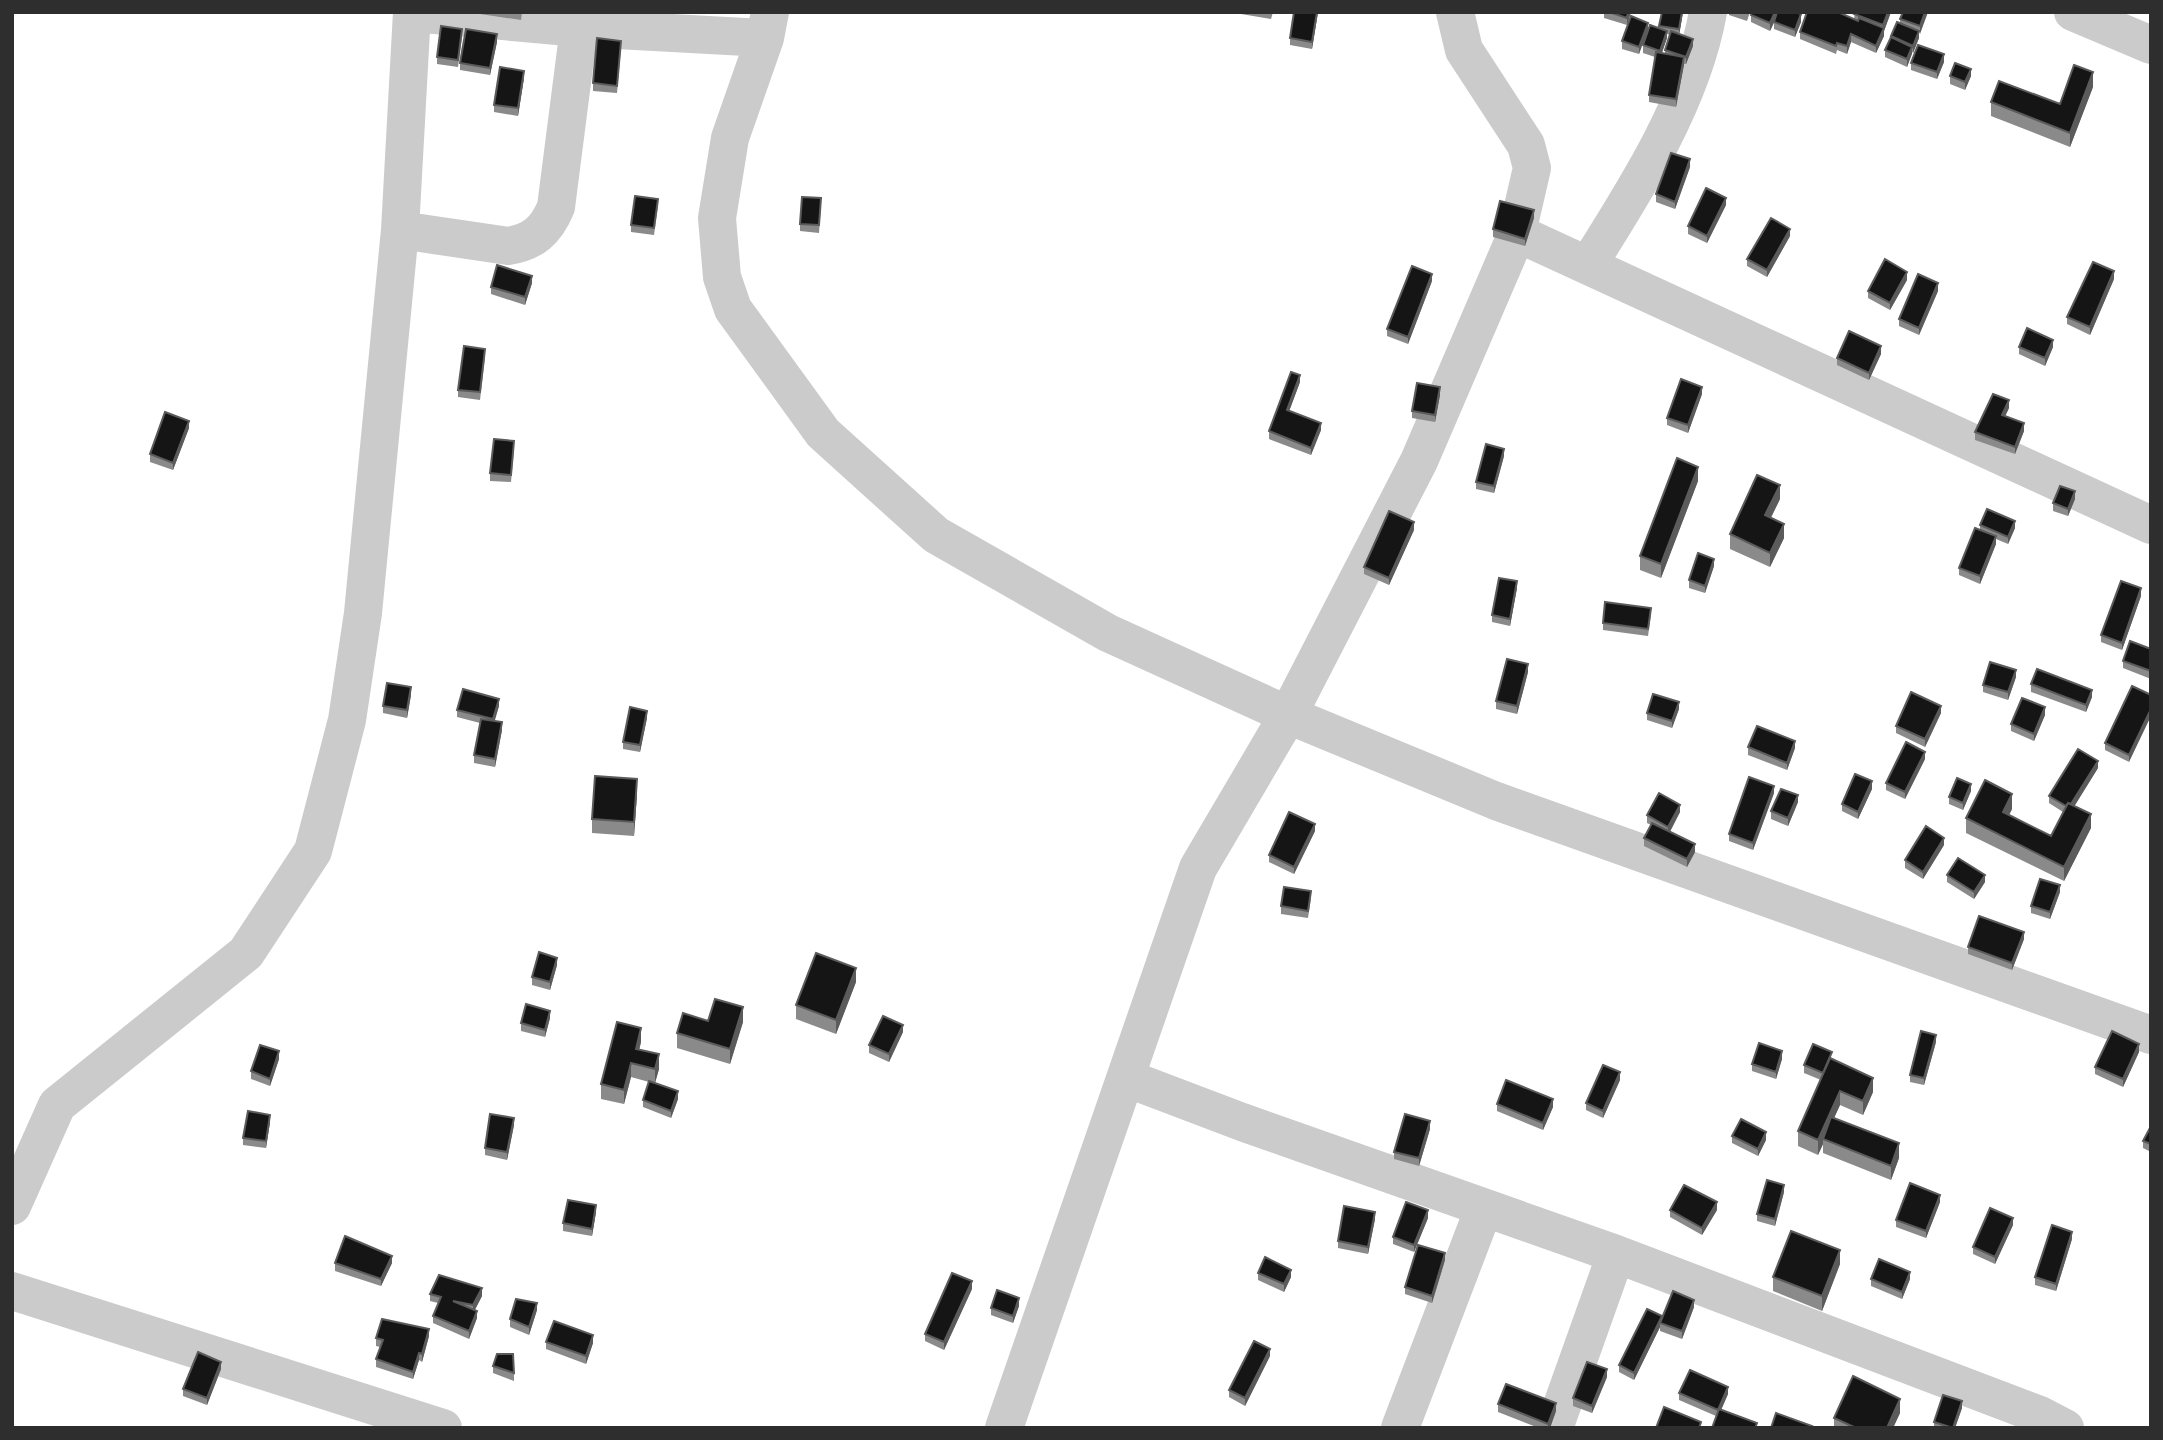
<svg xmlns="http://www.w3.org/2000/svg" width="2163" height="1440" font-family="Commissioner,sans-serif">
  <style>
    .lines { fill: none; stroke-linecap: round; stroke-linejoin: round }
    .minor { stroke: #cbcbcb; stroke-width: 38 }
    .wall { fill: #8a8a8a; fill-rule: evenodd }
    .shaded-wall { fill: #5b5b5b }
    .building { fill: #151515; stroke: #5b5b5b; stroke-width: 2 }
  </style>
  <rect width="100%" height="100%" fill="#fff"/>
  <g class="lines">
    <path class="minor" d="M 770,12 L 765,38 L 730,138 L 717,218 L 722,277 L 733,309 L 823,433 L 936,535 L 1108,633 L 1288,715 L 1496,801 L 2151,1035
      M 2073,12 L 2151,45
      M 412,13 L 580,28 L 765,38
      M 400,230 L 508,246 C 533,242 546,231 556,207 L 581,12
      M 1517,233 L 2151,525
      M 1588,265 C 1636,189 1692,102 1708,12
      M 1126,1078 L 1242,1122 L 1616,1254 L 2040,1415 L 2065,1428
      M 12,1206 L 57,1105 L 246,953 L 313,851 L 347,720 L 363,613 L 400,230 L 412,12
      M 12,1291 L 443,1428
      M 1004,1428 L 1198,868 L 1288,715 L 1419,461 L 1517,233 L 1532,168 L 1526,145 L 1464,50 L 1455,12
      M 1400,1428 L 1484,1208
      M 1554,1428 L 1616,1254"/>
  </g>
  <path class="wall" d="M 480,12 L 522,12 L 521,20 L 480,14 Z
    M 1241,12 L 1273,12 L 1271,19 L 1241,14 Z
    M 1318,12 L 1312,49 L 1290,45 L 1290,38 Z
    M 1604,12 L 1631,12 L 1627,25 L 1604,18 Z
    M 1662,12 L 1683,12 L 1679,34 L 1693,46 L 1686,64 L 1684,64 L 1676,107 L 1649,102 L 1649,95 L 1655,57 L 1643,53 L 1643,45 L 1659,28 ZM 1667,34 L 1670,35 L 1665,50 L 1665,54 L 1662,53 L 1667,38 Z
    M 1729,12 L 1750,12 L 1747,21 L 1729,15 Z
    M 1776,12 L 1776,14 L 1801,22 L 1795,37 L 1774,29 L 1774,23 L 1770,31 L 1751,22 L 1751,15 Z
    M 1855,12 L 1891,12 L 1884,31 L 1884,36 L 1876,53 L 1851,42 L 1847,54 L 1837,50 L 1836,54 L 1800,39 L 1800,32 L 1854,19 Z
    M 1928,12 L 1919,34 L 1919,38 L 1913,53 L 1912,52 L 1907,67 L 1885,57 L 1885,50 L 1891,36 L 1900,23 L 1900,19 Z
    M 1648,23 L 1639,54 L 1622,49 L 1622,41 Z
    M 462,37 L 458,67 L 437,64 L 437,57 Z
    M 497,42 L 490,75 L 460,70 L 460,63 Z
    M 621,48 L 617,93 L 593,91 L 593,83 Z
    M 1944,62 L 1937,79 L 1911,70 L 1911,63 Z
    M 1950,76 L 1971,76 L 1965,90 L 1950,84 Z
    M 524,78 L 518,116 L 494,112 L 494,105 Z
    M 2093,87 L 2070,147 L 1991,116 L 1991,102 L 2060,104 Z
    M 1690,167 L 1675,209 L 1656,202 L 1656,194 Z
    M 821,205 L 819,233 L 800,231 L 800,224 Z
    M 1726,205 L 1707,243 L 1688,234 L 1688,226 Z
    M 658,206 L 654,235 L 631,232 L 631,225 Z
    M 1534,218 L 1525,246 L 1493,237 L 1493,229 Z
    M 1790,236 L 1767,277 L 1747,266 L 1747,259 Z
    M 2114,279 L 2090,335 L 2067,324 L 2067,317 Z
    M 1907,280 L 1890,310 L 1868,298 L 1868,291 Z
    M 1432,281 L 1408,344 L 1387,336 L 1387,329 Z
    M 532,283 L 525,305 L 491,294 L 491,287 Z
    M 1938,291 L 1919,335 L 1899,326 L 1899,319 Z
    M 2019,347 L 2053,347 L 2045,366 L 2019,354 Z
    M 1881,354 L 1869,380 L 1837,365 L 1837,358 Z
    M 485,357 L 480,400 L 458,397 L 458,390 Z
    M 1300,382 L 1289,411 L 1321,430 L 1311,455 L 1269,439 L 1269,431 Z
    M 1702,394 L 1688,433 L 1667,425 L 1667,418 Z
    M 1440,395 L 1435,422 L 1412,418 L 1412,411 Z
    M 2009,408 L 2005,416 L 2024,431 L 2015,454 L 1975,440 L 1975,432 Z
    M 189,428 L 173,470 L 150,462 L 150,454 Z
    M 514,449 L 511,482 L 490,481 L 490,473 Z
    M 1504,456 L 1494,493 L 1476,489 L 1476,482 Z
    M 1698,481 L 1661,578 L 1640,570 L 1640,556 Z
    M 1780,499 L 1771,518 L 1784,538 L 1770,567 L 1730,549 L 1730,534 Z
    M 2075,499 L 2068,516 L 2053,511 L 2053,503 Z
    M 1980,525 L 2015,528 L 2008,544 L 1996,539 L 1996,544 L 1980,584 L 1959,575 L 1959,568 L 1980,530 Z
    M 1414,530 L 1389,585 L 1364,574 L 1364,567 Z
    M 1714,566 L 1705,593 L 1689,588 L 1689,580 Z
    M 1517,588 L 1510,626 L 1492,622 L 1492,615 Z
    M 2141,596 L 2122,650 L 2101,642 L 2101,635 Z
    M 1651,615 L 1648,636 L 1603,630 L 1603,623 Z
    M 2151,649 L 2151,679 L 2123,668 L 2123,661 Z
    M 1528,672 L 1517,714 L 1496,709 L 1496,701 Z
    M 2016,677 L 2008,700 L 1983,692 L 1983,685 Z
    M 2031,684 L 2092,697 L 2086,712 L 2031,692 Z
    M 2132,686 L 2129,762 L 2105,750 L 2105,743 Z
    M 411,695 L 407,718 L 383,713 L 383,706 Z
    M 499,706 L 494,721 L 502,730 L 495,767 L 474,763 L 474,755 L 480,723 L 457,717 L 457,710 Z
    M 1679,709 L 1672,728 L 1647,720 L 1647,713 Z
    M 1941,713 L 1925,747 L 1896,733 L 1896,726 Z
    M 2045,715 L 2034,741 L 2011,731 L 2011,724 Z
    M 647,718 L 640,752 L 623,749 L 623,742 Z
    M 1748,747 L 1795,748 L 1787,770 L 1748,755 Z
    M 1925,759 L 1905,799 L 1886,790 L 1886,783 Z
    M 2098,768 L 2074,806 L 2091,828 L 2064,881 L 1966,833 L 1966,818 L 2012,809 L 2009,815 L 2051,836 L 2063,812 L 2049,803 L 2049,796 Z
    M 1872,789 L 1858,819 L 1842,811 L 1842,804 Z
    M 1971,791 L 1963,810 L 1949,804 L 1949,797 Z
    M 1774,793 L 1753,850 L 1729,841 L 1729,834 Z
    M 637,794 L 634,836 L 592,833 L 592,819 Z
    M 1798,802 L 1788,826 L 1771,819 L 1771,811 Z
    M 1680,812 L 1670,832 L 1695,852 L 1687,867 L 1644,846 L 1644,838 L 1651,825 L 1647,823 L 1647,815 Z
    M 1315,831 L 1294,874 L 1269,862 L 1269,855 Z
    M 1944,845 L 1923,879 L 1905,868 L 1905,860 Z
    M 1947,875 L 1985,882 L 1974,899 L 1947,882 Z
    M 2060,892 L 2050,919 L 2031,913 L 2031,906 Z
    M 1311,898 L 1308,918 L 1281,914 L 1281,906 Z
    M 2024,939 L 2012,970 L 1968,954 L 1968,947 Z
    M 557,965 L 550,990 L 532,985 L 532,977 Z
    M 856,982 L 836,1034 L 796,1019 L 796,1005 Z
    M 550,1018 L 545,1037 L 521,1031 L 521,1023 Z
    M 708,1021 L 743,1022 L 730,1064 L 677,1048 L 677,1033 Z
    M 903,1032 L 889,1062 L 869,1053 L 869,1045 Z
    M 641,1042 L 639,1050 L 659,1069 L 655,1083 L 678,1099 L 671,1118 L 643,1107 L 643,1100 L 649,1082 L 631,1077 L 624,1104 L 601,1099 L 601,1084 Z
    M 1936,1042 L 1924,1085 L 1910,1082 L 1910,1075 Z
    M 2139,1052 L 2123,1087 L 2095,1074 L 2095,1067 Z
    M 279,1059 L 270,1086 L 251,1079 L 251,1071 Z
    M 1782,1059 L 1776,1079 L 1752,1071 L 1752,1064 Z
    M 1832,1059 L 1873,1092 L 1863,1115 L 1840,1105 L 1834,1118 L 1899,1158 L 1891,1180 L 1823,1153 L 1823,1144 L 1818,1155 L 1798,1146 L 1798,1131 L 1821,1080 L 1804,1073 L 1804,1065 Z
    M 1620,1080 L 1603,1118 L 1586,1110 L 1586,1103 Z
    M 1497,1104 L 1553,1107 L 1543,1130 L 1497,1111 Z
    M 270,1122 L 266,1148 L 243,1145 L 243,1138 Z
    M 514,1125 L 507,1160 L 485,1155 L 485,1148 Z
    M 2151,1126 L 2151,1152 L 2143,1148 L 2143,1141 Z
    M 1430,1129 L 1419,1166 L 1394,1159 L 1394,1152 Z
    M 1732,1136 L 1766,1140 L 1758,1156 L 1732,1143 Z
    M 1784,1192 L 1775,1226 L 1757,1221 L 1757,1214 Z
    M 1940,1202 L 1926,1238 L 1896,1227 L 1896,1220 Z
    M 1670,1210 L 1717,1210 L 1702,1235 L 1670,1217 Z
    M 596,1212 L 592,1236 L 563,1231 L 563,1223 Z
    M 1428,1218 L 1414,1252 L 1393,1244 L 1393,1237 Z
    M 1375,1219 L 1368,1254 L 1338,1248 L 1338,1241 Z
    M 2013,1225 L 1995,1264 L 1973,1254 L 1973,1247 Z
    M 2072,1239 L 2056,1291 L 2035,1285 L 2035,1277 Z
    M 1445,1260 L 1432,1303 L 1405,1294 L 1405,1287 Z
    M 335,1263 L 392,1263 L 381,1286 L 335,1271 Z
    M 1840,1264 L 1822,1311 L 1773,1291 L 1773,1277 Z
    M 1258,1273 L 1291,1277 L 1284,1292 L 1258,1280 Z
    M 1871,1279 L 1910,1279 L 1902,1299 L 1871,1286 Z
    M 972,1289 L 944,1350 L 925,1341 L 925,1334 Z
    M 430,1294 L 482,1296 L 475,1310 L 477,1318 L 469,1339 L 433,1323 L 433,1316 L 438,1303 L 430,1301 Z
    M 1019,1306 L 1013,1323 L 991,1315 L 991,1308 Z
    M 1694,1307 L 1682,1339 L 1660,1331 L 1660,1327 L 1634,1380 L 1619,1372 L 1619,1365 L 1662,1319 Z
    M 537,1310 L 529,1335 L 510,1327 L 510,1319 Z
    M 429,1336 L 422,1362 L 419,1360 L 413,1379 L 376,1367 L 376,1359 L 380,1347 L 376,1346 L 376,1338 Z
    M 546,1342 L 593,1343 L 586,1364 L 546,1349 Z
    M 1270,1356 L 1245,1406 L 1229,1397 L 1229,1390 Z
    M 493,1366 L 514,1373 L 514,1381 L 493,1373 Z
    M 221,1369 L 207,1405 L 183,1396 L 183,1389 Z
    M 1607,1377 L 1592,1413 L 1573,1406 L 1573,1398 Z
    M 1679,1393 L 1728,1394 L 1721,1410 L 1757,1428 L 1716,1416 L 1679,1400 Z
    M 1498,1404 L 1556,1411 L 1550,1428 L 1539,1428 L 1498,1412 Z
    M 1962,1408 L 1955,1428 L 1934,1428 L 1934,1422 Z
    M 1900,1413 L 1893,1428 L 1834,1428 L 1834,1418 Z"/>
  <path class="shaded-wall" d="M 1317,12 L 1318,12 L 1312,49 L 1312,42 Z
    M 1628,12 L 1631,12 L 1627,25 L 1627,18 Z
    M 1682,12 L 1683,12 L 1679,36 L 1679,29 Z
    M 1775,12 L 1776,12 L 1776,17 L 1770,31 L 1770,23 Z
    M 1888,12 L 1891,12 L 1884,31 L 1884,36 L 1876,53 L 1876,46 L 1883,30 L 1883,25 Z
    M 1925,12 L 1928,12 L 1920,34 L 1920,26 Z
    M 1801,14 L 1801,22 L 1795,37 L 1795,30 Z
    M 1648,23 L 1648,30 L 1639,54 L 1639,47 Z
    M 1667,31 L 1667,38 L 1660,58 L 1660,51 Z
    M 1919,31 L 1919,38 L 1913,53 L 1913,46 Z
    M 497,34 L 497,42 L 490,75 L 490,68 Z
    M 1851,34 L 1851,42 L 1847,54 L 1847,46 Z
    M 1693,39 L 1693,46 L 1686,64 L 1686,57 Z
    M 1912,47 L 1912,54 L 1907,67 L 1907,59 Z
    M 1944,54 L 1944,62 L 1937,79 L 1937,72 Z
    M 1684,57 L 1684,65 L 1676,107 L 1676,99 Z
    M 1971,69 L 1971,76 L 1965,90 L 1965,82 Z
    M 524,71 L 524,78 L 518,116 L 518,108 Z
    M 2093,72 L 2093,87 L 2070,147 L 2070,133 Z
    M 1690,159 L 1690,167 L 1675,209 L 1675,202 Z
    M 1726,198 L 1726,205 L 1707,243 L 1707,236 Z
    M 1534,210 L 1534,218 L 1525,246 L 1525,239 Z
    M 1790,229 L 1790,236 L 1767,277 L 1767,270 Z
    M 2114,271 L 2114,279 L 2090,335 L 2090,327 Z
    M 1907,272 L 1907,280 L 1890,310 L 1890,303 Z
    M 1432,274 L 1432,281 L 1408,344 L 1408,337 Z
    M 532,276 L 532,283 L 525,305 L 525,297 Z
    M 1938,283 L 1938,291 L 1919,335 L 1919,328 Z
    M 2053,340 L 2053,347 L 2045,366 L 2045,358 Z
    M 1881,346 L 1881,354 L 1869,380 L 1869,373 Z
    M 1300,375 L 1300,382 L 1287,417 L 1287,410 Z
    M 1440,387 L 1440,395 L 1435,422 L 1435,415 Z
    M 1702,387 L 1702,394 L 1688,433 L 1688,425 Z
    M 2009,400 L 2009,408 L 2002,423 L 2002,415 Z
    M 189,421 L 189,428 L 173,470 L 173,463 Z
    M 1321,423 L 1321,430 L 1311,455 L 1311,448 Z
    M 2024,423 L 2024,431 L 2015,454 L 2015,447 Z
    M 1504,449 L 1504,456 L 1494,493 L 1494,486 Z
    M 1698,467 L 1698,481 L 1661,578 L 1661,564 Z
    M 1780,485 L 1780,499 L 1765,529 L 1765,515 Z
    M 2075,491 L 2075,499 L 2068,516 L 2068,509 Z
    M 2015,521 L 2015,528 L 2008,544 L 2008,537 Z
    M 1414,522 L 1414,530 L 1389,585 L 1389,578 Z
    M 1784,524 L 1784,538 L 1770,567 L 1770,553 Z
    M 1996,536 L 1996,544 L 1980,584 L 1980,576 Z
    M 1714,559 L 1714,566 L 1705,593 L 1705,586 Z
    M 1517,581 L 1517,588 L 1510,626 L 1510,619 Z
    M 2141,588 L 2141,596 L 2122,650 L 2122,643 Z
    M 1528,664 L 1528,672 L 1517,714 L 1517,706 Z
    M 2016,670 L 2016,677 L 2008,700 L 2008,692 Z
    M 411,687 L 411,695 L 407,718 L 407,710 Z
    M 2092,690 L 2092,697 L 2086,712 L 2086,705 Z
    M 499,699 L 499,706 L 493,727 L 493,719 Z
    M 1679,702 L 1679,709 L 1672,728 L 1672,721 Z
    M 1941,706 L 1941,713 L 1925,747 L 1925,739 Z
    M 2045,707 L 2045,715 L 2034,741 L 2034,734 Z
    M 2151,709 L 2151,716 L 2129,762 L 2129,755 Z
    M 647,711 L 647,718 L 640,752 L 640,745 Z
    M 502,722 L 502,730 L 495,767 L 495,759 Z
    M 1795,741 L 1795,748 L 1787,770 L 1787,763 Z
    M 1925,752 L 1925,759 L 1905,799 L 1905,792 Z
    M 2098,761 L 2098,768 L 2069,815 L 2069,808 Z
    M 637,779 L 637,794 L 634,836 L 634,822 Z
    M 1872,781 L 1872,789 L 1858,819 L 1858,812 Z
    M 1971,784 L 1971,791 L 1963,810 L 1963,803 Z
    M 1774,786 L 1774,793 L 1753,850 L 1753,843 Z
    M 2012,794 L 2012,809 L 2003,827 L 2003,812 Z
    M 1798,795 L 1798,802 L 1788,826 L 1788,818 Z
    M 1680,805 L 1680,812 L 1668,835 L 1668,827 Z
    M 2091,814 L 2091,828 L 2064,881 L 2064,867 Z
    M 1315,824 L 1315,831 L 1294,874 L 1294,867 Z
    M 1944,838 L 1944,845 L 1923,879 L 1923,872 Z
    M 1695,844 L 1695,852 L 1687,867 L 1687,859 Z
    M 1985,875 L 1985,882 L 1974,899 L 1974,892 Z
    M 2060,885 L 2060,892 L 2050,919 L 2050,912 Z
    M 2024,932 L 2024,939 L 2012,970 L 2012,963 Z
    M 557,958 L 557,965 L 550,990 L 550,982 Z
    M 856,968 L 856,982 L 836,1034 L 836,1020 Z
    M 743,1007 L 743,1022 L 730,1064 L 730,1049 Z
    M 550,1011 L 550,1018 L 545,1037 L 545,1030 Z
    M 903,1025 L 903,1032 L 889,1062 L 889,1054 Z
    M 641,1028 L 641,1042 L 636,1063 L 636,1049 Z
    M 1936,1035 L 1936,1042 L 1924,1085 L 1924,1078 Z
    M 2139,1044 L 2139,1052 L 2123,1087 L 2123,1079 Z
    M 279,1051 L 279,1059 L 270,1086 L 270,1079 Z
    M 1782,1051 L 1782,1059 L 1776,1079 L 1776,1072 Z
    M 659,1054 L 659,1069 L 655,1083 L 655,1069 Z
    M 631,1063 L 631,1077 L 624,1104 L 624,1090 Z
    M 1620,1072 L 1620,1080 L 1603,1118 L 1603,1111 Z
    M 1873,1078 L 1873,1092 L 1863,1115 L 1863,1101 Z
    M 678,1091 L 678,1099 L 671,1118 L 671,1111 Z
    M 1840,1091 L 1840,1105 L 1824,1140 L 1823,1139 L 1823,1144 L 1818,1155 L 1818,1140 Z
    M 1553,1099 L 1553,1107 L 1543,1130 L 1543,1123 Z
    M 270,1115 L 270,1122 L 266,1148 L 266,1141 Z
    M 514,1118 L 514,1125 L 507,1160 L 507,1152 Z
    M 1430,1121 L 1430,1129 L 1419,1166 L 1419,1158 Z
    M 1766,1132 L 1766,1140 L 1758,1156 L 1758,1149 Z
    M 1899,1143 L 1899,1158 L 1891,1180 L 1891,1166 Z
    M 1784,1185 L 1784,1192 L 1775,1226 L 1775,1219 Z
    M 1940,1195 L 1940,1202 L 1926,1238 L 1926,1231 Z
    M 1717,1202 L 1717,1210 L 1702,1235 L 1702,1228 Z
    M 596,1205 L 596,1212 L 592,1236 L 592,1229 Z
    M 1428,1210 L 1428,1218 L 1414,1252 L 1414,1245 Z
    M 1375,1212 L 1375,1219 L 1368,1254 L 1368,1247 Z
    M 2013,1218 L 2013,1225 L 1995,1264 L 1995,1257 Z
    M 2072,1232 L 2072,1239 L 2056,1291 L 2056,1284 Z
    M 1840,1250 L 1840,1264 L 1822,1311 L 1822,1296 Z
    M 1445,1253 L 1445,1260 L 1432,1303 L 1432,1296 Z
    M 392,1256 L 392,1263 L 381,1286 L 381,1279 Z
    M 1291,1270 L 1291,1277 L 1284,1292 L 1284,1284 Z
    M 1910,1272 L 1910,1279 L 1902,1299 L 1902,1292 Z
    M 972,1281 L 972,1289 L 944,1350 L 944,1342 Z
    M 482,1288 L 482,1296 L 473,1313 L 473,1305 Z
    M 1019,1298 L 1019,1306 L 1013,1323 L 1013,1316 Z
    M 1694,1300 L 1694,1307 L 1682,1339 L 1682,1331 Z
    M 537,1303 L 537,1310 L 529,1335 L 529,1327 Z
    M 477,1311 L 477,1318 L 469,1339 L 469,1331 Z
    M 1662,1316 L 1662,1324 L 1660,1323 L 1660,1327 L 1634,1380 L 1634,1373 Z
    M 429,1329 L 429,1336 L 422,1362 L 422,1354 Z
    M 593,1335 L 593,1343 L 586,1364 L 586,1356 Z
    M 1270,1349 L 1270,1356 L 1245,1406 L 1245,1398 Z
    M 419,1353 L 419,1360 L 413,1379 L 413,1372 Z
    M 221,1362 L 221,1369 L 207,1405 L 207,1398 Z
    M 1607,1369 L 1607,1377 L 1592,1413 L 1592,1406 Z
    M 1728,1387 L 1728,1394 L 1718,1417 L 1718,1410 Z
    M 1900,1399 L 1900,1413 L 1893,1428 L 1887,1428 Z
    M 1962,1401 L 1962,1408 L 1955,1428 L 1953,1428 Z
    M 1556,1403 L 1556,1411 L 1550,1428 L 1548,1428 L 1548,1424 Z"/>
  <path class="building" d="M 1294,12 L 1317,12 L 1312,42 L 1290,38 Z
    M 1609,12 L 1628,12 L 1627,18 Z
    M 1662,12 L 1682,12 L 1679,29 L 1659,26 Z
    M 1752,12 L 1775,12 L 1770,23 L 1751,15 Z
    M 1777,12 L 1795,12 L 1801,14 L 1795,30 L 1774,22 Z
    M 1807,12 L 1838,12 L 1858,21 L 1859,18 L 1884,28 L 1876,46 L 1851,34 L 1847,46 L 1837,43 L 1836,46 L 1800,32 Z
    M 1855,12 L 1888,12 L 1883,25 L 1854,14 Z
    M 1903,12 L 1925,12 L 1920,26 L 1900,19 Z
    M 1631,16 L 1648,23 L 1639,47 L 1622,41 Z
    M 1897,22 L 1919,31 L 1913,46 L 1891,36 Z
    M 1650,25 L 1667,31 L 1660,51 L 1643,45 Z
    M 441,26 L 462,29 L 458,60 L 437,57 Z
    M 466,29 L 497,34 L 490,68 L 460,63 Z
    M 1671,31 L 1693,39 L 1686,57 L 1665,50 Z
    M 1891,37 L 1912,47 L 1907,59 L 1885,50 Z
    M 597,38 L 621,41 L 617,86 L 593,83 Z
    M 1918,45 L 1944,54 L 1937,72 L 1911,63 Z
    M 1656,52 L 1684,57 L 1676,99 L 1649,95 Z
    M 1955,63 L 1971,69 L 1965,82 L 1950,76 Z
    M 2074,65 L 2093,72 L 2070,133 L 1991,102 L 1999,81 L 2060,104 Z
    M 500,67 L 524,71 L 518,108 L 494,105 Z
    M 1671,153 L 1690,159 L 1675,202 L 1656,194 Z
    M 1706,188 L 1726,198 L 1707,236 L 1688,226 Z
    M 635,196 L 658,199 L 654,228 L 631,225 Z
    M 802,197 L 821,198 L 819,225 L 800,224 Z
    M 1500,201 L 1534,210 L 1525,239 L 1493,229 Z
    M 1771,218 L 1790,229 L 1767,270 L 1747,259 Z
    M 1885,259 L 1907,272 L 1890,303 L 1868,291 Z
    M 2093,262 L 2114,271 L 2090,327 L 2067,317 Z
    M 497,265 L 532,276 L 525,297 L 491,287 Z
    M 1412,266 L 1432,274 L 1408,337 L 1387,329 Z
    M 1918,274 L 1938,283 L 1919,328 L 1899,319 Z
    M 2027,328 L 2053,340 L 2045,358 L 2019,347 Z
    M 1849,331 L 1881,346 L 1869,373 L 1837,358 Z
    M 464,346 L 485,349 L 480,392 L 458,390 Z
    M 1291,372 L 1300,375 L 1287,410 L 1321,423 L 1311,448 L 1269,431 Z
    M 1681,379 L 1702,387 L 1688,425 L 1667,418 Z
    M 1417,383 L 1440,387 L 1435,415 L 1412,411 Z
    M 1993,394 L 2009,400 L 2002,415 L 2024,423 L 2015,447 L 1975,432 Z
    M 165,412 L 189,421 L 173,463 L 150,454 Z
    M 494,439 L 514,441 L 511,475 L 490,473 Z
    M 1486,444 L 1504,449 L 1494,486 L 1476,482 Z
    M 1677,458 L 1698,467 L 1661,564 L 1640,556 Z
    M 1757,475 L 1780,485 L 1765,515 L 1784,524 L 1770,553 L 1730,534 Z
    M 2060,486 L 2075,491 L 2068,509 L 2053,503 Z
    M 1987,509 L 2015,521 L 2008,537 L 1980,525 Z
    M 1389,511 L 1414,522 L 1389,578 L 1364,567 Z
    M 1975,528 L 1996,536 L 1980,576 L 1959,568 Z
    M 1698,553 L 1714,559 L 1705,586 L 1689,580 Z
    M 1499,578 L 1517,581 L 1510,619 L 1492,615 Z
    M 2121,581 L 2141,588 L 2122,643 L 2101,635 Z
    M 1605,602 L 1651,608 L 1648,629 L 1603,623 Z
    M 2130,641 L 2151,649 L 2151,671 L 2123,661 Z
    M 1507,659 L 1528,664 L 1517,706 L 1496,701 Z
    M 1990,662 L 2016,670 L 2008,692 L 1983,685 Z
    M 2037,669 L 2092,690 L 2086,705 L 2031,684 Z
    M 387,683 L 411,687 L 407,710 L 383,706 Z
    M 2132,686 L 2151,695 L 2151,709 L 2129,755 L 2105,743 Z
    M 463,689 L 499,699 L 493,719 L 457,710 Z
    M 1911,692 L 1941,706 L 1925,739 L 1896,726 Z
    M 1653,694 L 1679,702 L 1672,721 L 1647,713 Z
    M 2022,698 L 2045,707 L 2034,734 L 2011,724 Z
    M 630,707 L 647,711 L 640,745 L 623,742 Z
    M 481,719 L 502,722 L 495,759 L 474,755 Z
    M 1757,726 L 1795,741 L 1787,763 L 1748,747 Z
    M 1906,742 L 1925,752 L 1905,792 L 1886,783 Z
    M 2078,749 L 2098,761 L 2071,804 L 2068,803 L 2066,806 L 2049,796 Z
    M 1855,774 L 1872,781 L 1858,812 L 1842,804 Z
    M 595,776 L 637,779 L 634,822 L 592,819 Z
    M 1749,777 L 1774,786 L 1753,843 L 1729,834 Z
    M 1957,778 L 1971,784 L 1963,803 L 1949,797 Z
    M 1985,780 L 2012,794 L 2003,812 L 2051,836 L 2068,803 L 2091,814 L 2064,867 L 1966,818 Z
    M 1781,789 L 1798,795 L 1788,818 L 1771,811 Z
    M 1659,793 L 1680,805 L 1668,827 L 1647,815 Z
    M 1289,812 L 1315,824 L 1294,867 L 1269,855 Z
    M 1652,823 L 1695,844 L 1687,859 L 1644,838 Z
    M 1926,826 L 1944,838 L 1923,872 L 1905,860 Z
    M 1958,858 L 1985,875 L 1974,892 L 1947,875 Z
    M 2040,879 L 2060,885 L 2050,912 L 2031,906 Z
    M 1284,887 L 1311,891 L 1308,911 L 1281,906 Z
    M 1979,916 L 2024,932 L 2012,963 L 1968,947 Z
    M 539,952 L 557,958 L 550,982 L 532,977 Z
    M 816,953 L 856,968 L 836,1020 L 796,1005 Z
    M 715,999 L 743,1007 L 730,1049 L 677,1033 L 683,1013 L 708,1021 Z
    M 526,1004 L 550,1011 L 545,1030 L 521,1023 Z
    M 883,1016 L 903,1025 L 889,1054 L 869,1045 Z
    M 617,1022 L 641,1028 L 636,1049 L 659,1054 L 655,1069 L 631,1063 L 624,1090 L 601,1084 Z
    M 1921,1031 L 1936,1035 L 1924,1078 L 1910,1075 Z
    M 2112,1031 L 2139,1044 L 2123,1079 L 2095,1067 Z
    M 1759,1043 L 1782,1051 L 1776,1072 L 1752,1064 Z
    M 1813,1044 L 1832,1052 L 1823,1073 L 1804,1065 Z
    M 260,1045 L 279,1051 L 270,1079 L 251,1071 Z
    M 1830,1058 L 1873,1078 L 1863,1101 L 1840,1091 L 1818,1140 L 1798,1131 Z
    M 1603,1065 L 1620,1072 L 1603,1111 L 1586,1103 Z
    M 1506,1080 L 1553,1099 L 1543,1123 L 1497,1104 Z
    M 649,1081 L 678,1091 L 671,1111 L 643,1100 Z
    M 248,1111 L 270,1115 L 266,1141 L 243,1138 Z
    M 490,1114 L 514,1118 L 507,1152 L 485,1148 Z
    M 1405,1114 L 1430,1121 L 1419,1158 L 1394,1152 Z
    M 1831,1117 L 1899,1143 L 1891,1166 L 1823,1139 Z
    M 1741,1119 L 1766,1132 L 1758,1149 L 1732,1136 Z
    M 2151,1126 L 2151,1144 L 2143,1141 Z
    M 1767,1180 L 1784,1185 L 1775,1219 L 1757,1214 Z
    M 1910,1183 L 1940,1195 L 1926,1231 L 1896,1220 Z
    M 1684,1185 L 1717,1202 L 1702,1228 L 1670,1210 Z
    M 568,1200 L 596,1205 L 592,1229 L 563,1223 Z
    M 1406,1202 L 1428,1210 L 1414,1245 L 1393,1237 Z
    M 1344,1206 L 1375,1212 L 1368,1247 L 1338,1241 Z
    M 1990,1208 L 2013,1218 L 1995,1257 L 1973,1247 Z
    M 2052,1225 L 2072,1232 L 2056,1284 L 2035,1277 Z
    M 1791,1231 L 1840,1250 L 1822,1296 L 1773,1277 Z
    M 345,1236 L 392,1256 L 381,1279 L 335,1263 Z
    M 1418,1245 L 1445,1253 L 1432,1296 L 1405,1287 Z
    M 1265,1257 L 1291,1270 L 1284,1284 L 1258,1273 Z
    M 1879,1259 L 1910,1272 L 1902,1292 L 1871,1279 Z
    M 952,1273 L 972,1281 L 944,1342 L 925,1334 Z
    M 439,1275 L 482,1288 L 473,1305 L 453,1301 L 477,1311 L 469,1331 L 433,1316 L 441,1297 L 430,1294 Z
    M 997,1290 L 1019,1298 L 1013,1316 L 991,1308 Z
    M 1673,1291 L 1694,1300 L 1682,1331 L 1660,1323 Z
    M 516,1299 L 537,1303 L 529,1327 L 510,1319 Z
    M 1647,1309 L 1662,1316 L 1634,1373 L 1619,1365 Z
    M 382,1319 L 429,1329 L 422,1354 L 419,1353 L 413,1372 L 376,1359 L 383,1340 L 376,1338 Z
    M 554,1321 L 593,1335 L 586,1356 L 546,1342 Z
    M 1254,1341 L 1270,1349 L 1245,1398 L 1229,1390 Z
    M 198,1352 L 221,1362 L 207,1398 L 183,1389 Z
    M 497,1354 L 513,1354 L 514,1373 L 493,1366 Z
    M 1587,1362 L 1607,1369 L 1592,1406 L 1573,1398 Z
    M 1690,1370 L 1728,1387 L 1718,1410 L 1679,1393 Z
    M 1853,1376 L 1900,1399 L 1887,1428 L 1856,1428 L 1834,1418 Z
    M 1506,1384 L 1556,1403 L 1548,1424 L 1498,1404 Z
    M 1943,1395 L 1962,1401 L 1953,1428 L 1934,1422 Z
    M 1664,1407 L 1701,1422 L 1699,1428 L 1656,1428 Z
    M 1719,1409 L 1757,1423 L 1755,1428 L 1712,1428 Z
    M 1776,1413 L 1812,1426 L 1811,1428 L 1771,1428 Z"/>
  <rect width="2163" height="1440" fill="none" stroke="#2e2e2e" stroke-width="28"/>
</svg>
